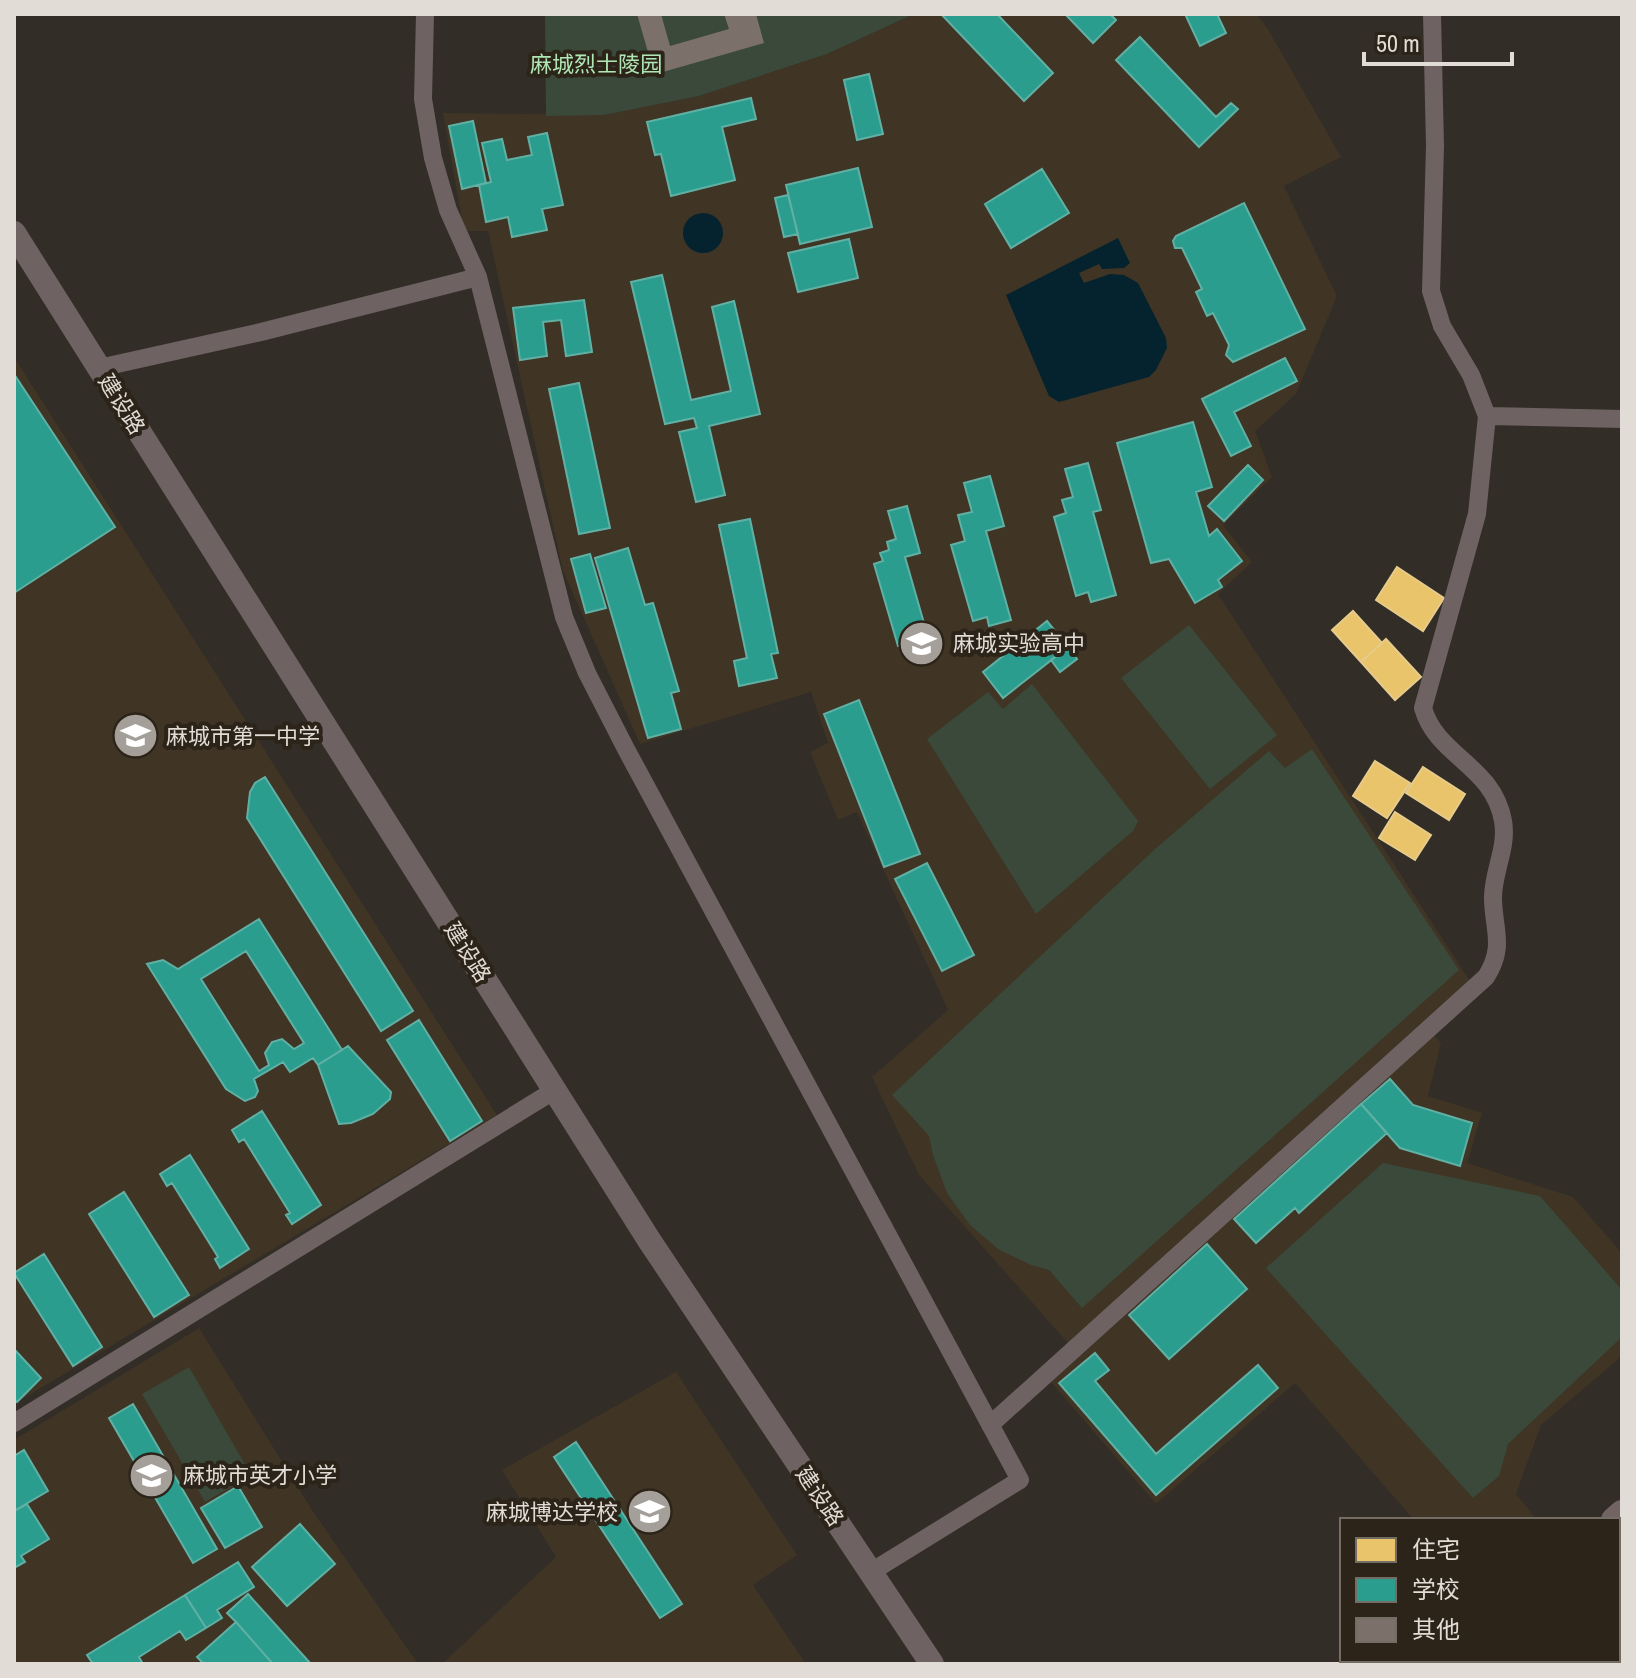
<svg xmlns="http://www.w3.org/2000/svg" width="1636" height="1678" font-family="'Archivo Narrow','Noto Sans SC',sans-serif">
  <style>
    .built { fill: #403425 }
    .green { fill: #3a4939 }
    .water { fill: #04232e }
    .homes { fill: #e9c46a; stroke: #e7cb8a; stroke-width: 2 }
    .schools { fill: #2a9d8f; stroke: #61b0a4; stroke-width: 2; fill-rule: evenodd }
    .building { fill: #7c716a }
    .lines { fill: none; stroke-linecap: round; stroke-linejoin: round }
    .minor { stroke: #6e6362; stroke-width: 18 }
    .tertiary { stroke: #6e6362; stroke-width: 24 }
    .secondary { stroke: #726463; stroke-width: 26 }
    .labels { text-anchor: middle; stroke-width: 8; stroke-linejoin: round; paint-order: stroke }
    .park-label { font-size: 22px; fill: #afe6b3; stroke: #2c2319 }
    .street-label { font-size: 22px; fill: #e1dcd5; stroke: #2c2319 }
    .poi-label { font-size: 22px; fill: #e1dcd5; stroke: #2c2319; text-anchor: start }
  </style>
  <rect width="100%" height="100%" fill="#322d27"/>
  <path class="built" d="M 914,14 L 1256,14 L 1268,29 L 1341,157 L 1284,186 L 1337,296 L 1296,394 L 1255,431 L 1272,477 L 1223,525 L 1252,562 L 1218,594 L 1470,981 L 1068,1343 L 919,1175 L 872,1077 L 948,1010 L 857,812 L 838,820 L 810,752 L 828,743 L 811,692 L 640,744 L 563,571 L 488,231 L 464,231 L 443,113 L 604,115 L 699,96 L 827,54 Z
    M 14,357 L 497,1115 L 14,1404 Z
    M 1432,1033 L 1441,1043 L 1428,1096 L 1482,1113 L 1467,1163 L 1573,1197 L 1622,1253 L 1622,1356 L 1541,1425 L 1516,1494 L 1534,1516 L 1529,1520 L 1414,1520 L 1295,1383 L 1156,1504 L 1051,1382 Z
    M 199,1328 L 312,1510 L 418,1664 L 14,1664 L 14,1440 Z
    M 676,1372 L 797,1555 L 753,1585 L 806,1664 L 442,1664 L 556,1557 L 502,1470 Z"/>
  <path class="green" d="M 545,14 L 914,14 L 827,54 L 699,96 L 604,115 L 546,116 Z
    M 1189,625 L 1277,735 L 1210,789 L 1121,678 Z
    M 1032,684 L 1138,821 L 1133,831 L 1036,914 L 927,739 L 988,692 L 1003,709 Z
    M 1312,749 L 1459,970 L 1082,1308 L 1049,1270 L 1031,1265 L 998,1249 L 970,1225 L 947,1193 L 933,1155 L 929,1136 L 892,1095 L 1154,850 L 1269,751 L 1285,768 Z
    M 1383,1163 L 1540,1196 L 1622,1290 L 1622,1337 L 1508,1444 L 1499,1476 L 1473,1498 L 1266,1268 Z
    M 189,1367 L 251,1475 L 205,1502 L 142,1394 Z"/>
  <path class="water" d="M683 233a20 20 0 1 1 40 0a20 20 0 1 1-40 0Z
    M 1118,238 L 1130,263 L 1124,268 L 1102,269 L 1099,264 L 1079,273 L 1084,283 L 1110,274 L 1124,275 L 1138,283 L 1166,338 L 1167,348 L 1156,370 L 1149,377 L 1059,402 L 1049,396 L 1006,295 Z"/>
  <path class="homes" d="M 1397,567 L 1444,598 L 1423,631 L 1376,600 Z
    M 1353,611 L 1382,643 L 1361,662 L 1332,630 Z
    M 1386,639 L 1421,677 L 1395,700 L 1361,662 Z
    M 1375,761 L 1410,783 L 1387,818 L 1353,796 Z
    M 1423,767 L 1465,794 L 1449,820 L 1406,793 Z
    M 1395,812 L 1431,835 L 1415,860 L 1379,838 Z"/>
  <path class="schools" d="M 941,14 L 997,14 L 1053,73 L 1024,101 Z
    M 1065,14 L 1110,14 L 1116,20 L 1093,43 Z
    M 1185,14 L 1217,14 L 1226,33 L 1200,46 Z
    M 1140,37 L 1216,117 L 1231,103 L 1238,109 L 1199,147 L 1116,60 Z
    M 869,74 L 883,134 L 857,140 L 844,80 Z
    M 751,98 L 756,119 L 722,127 L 735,180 L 671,196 L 661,154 L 655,155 L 647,122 Z
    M 473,121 L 486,183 L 462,189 L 449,126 Z
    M 547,133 L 563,205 L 542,209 L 547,230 L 512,237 L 508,217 L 486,222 L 479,185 L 491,182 L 482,143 L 502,139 L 507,160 L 532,155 L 528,137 Z
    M 858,168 L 872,227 L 800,244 L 786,185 Z
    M 1042,169 L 1069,213 L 1011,248 L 985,204 Z
    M 788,195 L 798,234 L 784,237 L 775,198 Z
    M 1244,203 L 1305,329 L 1233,362 L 1226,355 L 1229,345 L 1213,313 L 1207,316 L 1196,292 L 1202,289 L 1182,248 L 1175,248 L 1173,241 L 1176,236 Z
    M 849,239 L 858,278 L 798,292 L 788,253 Z
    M 662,275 L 691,400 L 731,391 L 712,307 L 734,301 L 760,414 L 709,426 L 725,495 L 696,502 L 679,432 L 697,428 L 694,418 L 665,424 L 631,282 Z
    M 584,300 L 592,352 L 566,356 L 561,320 L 543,322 L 547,356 L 520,360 L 513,308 Z
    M 1285,358 L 1297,381 L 1234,412 L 1251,446 L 1231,456 L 1202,399 Z
    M 14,374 L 115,527 L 14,593 Z
    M 579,383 L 610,528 L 579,534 L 549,389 Z
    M 1193,422 L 1212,487 L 1196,492 L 1209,536 L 1217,529 L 1242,561 L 1218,580 L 1222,587 L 1195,603 L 1169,559 L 1151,563 L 1117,443 Z
    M 1088,463 L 1101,510 L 1093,512 L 1116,595 L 1091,602 L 1088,592 L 1076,596 L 1054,517 L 1066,513 L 1062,500 L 1073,497 L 1065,469 Z
    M 1248,465 L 1263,480 L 1224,521 L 1208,506 Z
    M 990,476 L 1004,526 L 986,531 L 1011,620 L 989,626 L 987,617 L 973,621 L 951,545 L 965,541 L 958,515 L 972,512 L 964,483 Z
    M 907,506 L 920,553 L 905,557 L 930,644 L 908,650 L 906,643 L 898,646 L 874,564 L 883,561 L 880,553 L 889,550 L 887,542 L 896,539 L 888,511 Z
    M 750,519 L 778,653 L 771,654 L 777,678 L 739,686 L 734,661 L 747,658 L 719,525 Z
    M 628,548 L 645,605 L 653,603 L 679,691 L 671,693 L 681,729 L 648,738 L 595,558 Z
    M 590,554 L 606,608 L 586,613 L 571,559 Z
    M 1047,621 L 1068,647 L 1003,698 L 983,672 Z
    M 1068,647 L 1077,659 L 1060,672 L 1051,660 Z
    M 859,700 L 920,854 L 884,867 L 824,714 Z
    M 265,777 L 413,1011 L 381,1031 L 247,818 L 250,792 L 255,783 Z
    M 927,863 L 974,955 L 942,971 L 895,879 Z
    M 259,919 L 342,1050 L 318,1065 L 313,1058 L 290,1072 L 283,1062 L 254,1079 L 258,1091 L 255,1097 L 245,1101 L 226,1089 L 147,964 L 163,960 L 178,969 ZM 246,951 L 304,1043 L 294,1049 L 282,1039 L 272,1042 L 265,1053 L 269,1065 L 259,1071 L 201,979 Z
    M 419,1020 L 482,1121 L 450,1141 L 387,1040 Z
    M 348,1046 L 391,1092 L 390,1099 L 373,1114 L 351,1123 L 339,1124 L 318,1065 Z
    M 1390,1079 L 1413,1105 L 1472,1123 L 1460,1166 L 1400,1148 L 1361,1104 Z
    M 1361,1104 L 1387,1133 L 1299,1213 L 1295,1208 L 1256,1243 L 1234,1219 Z
    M 262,1111 L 321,1205 L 292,1224 L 286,1215 L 290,1213 L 244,1139 L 239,1142 L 232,1130 Z
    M 190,1155 L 249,1249 L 220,1268 L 215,1259 L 218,1257 L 172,1183 L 167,1186 L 160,1174 Z
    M 124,1192 L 189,1295 L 154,1317 L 89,1214 Z
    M 1207,1244 L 1247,1289 L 1169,1359 L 1129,1315 Z
    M 44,1254 L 102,1347 L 73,1366 L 14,1273 Z
    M 14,1349 L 41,1378 L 17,1402 L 14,1399 Z
    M 1095,1353 L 1109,1370 L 1095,1381 L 1156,1454 L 1258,1365 L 1278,1388 L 1156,1495 L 1059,1383 Z
    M 133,1404 L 217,1549 L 193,1563 L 109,1418 Z
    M 576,1442 L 682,1604 L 660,1618 L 554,1457 Z
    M 24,1450 L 48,1491 L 14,1511 L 14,1456 Z
    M 238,1486 L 262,1527 L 225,1548 L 201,1508 Z
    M 27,1504 L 49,1539 L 21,1556 L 25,1562 L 14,1568 L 14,1511 Z
    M 300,1524 L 335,1564 L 287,1606 L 252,1567 Z
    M 238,1562 L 254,1587 L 217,1610 L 222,1618 L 206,1628 L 185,1595 Z
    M 248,1594 L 311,1664 L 273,1664 L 236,1622 L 227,1613 Z
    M 185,1595 L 206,1628 L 186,1640 L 180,1631 L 139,1657 L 143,1664 L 93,1664 L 87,1655 Z
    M 236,1622 L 273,1664 L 204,1664 L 197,1657 Z"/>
  <path class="building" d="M 637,14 L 661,14 L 670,46 L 729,29 L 724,14 L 756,14 L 764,43 L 649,76 L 642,53 L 648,52 Z"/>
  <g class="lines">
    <path class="minor" d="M 425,14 L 423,99 L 433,158 L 448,210 L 478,277 L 564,617 L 587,673 L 626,749 L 1020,1480 L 871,1572
      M 99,368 L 261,332 L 478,277
      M 1487,416 L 1622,419
      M 14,1423 L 555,1090
      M 990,1425 L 1486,977 C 1505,947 1494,931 1493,900 C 1492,873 1508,848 1503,821 C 1493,765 1437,757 1423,708 L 1477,514 L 1487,416 L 1471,375 L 1442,326 L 1431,291 L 1435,146 L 1432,14"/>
    <path class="tertiary" d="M 14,233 L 649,1240 L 932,1664"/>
    <path class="secondary" d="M 1614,1520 L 1622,1513
      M 1618,1540 L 1622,1536
      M 1447,1664 L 1452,1660
      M 1474,1664 L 1479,1660"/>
  </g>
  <defs>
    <symbol id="school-disc" viewBox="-11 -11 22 22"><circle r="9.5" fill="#a49f98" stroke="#2c2319"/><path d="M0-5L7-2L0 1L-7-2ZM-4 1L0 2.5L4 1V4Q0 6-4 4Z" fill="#fff"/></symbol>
  </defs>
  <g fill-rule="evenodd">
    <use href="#school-disc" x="896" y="618" width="51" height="51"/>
    <use href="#school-disc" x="110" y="710" width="51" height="51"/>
    <use href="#school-disc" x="126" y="1450" width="51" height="51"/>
    <use href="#school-disc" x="624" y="1486" width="51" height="51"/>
  </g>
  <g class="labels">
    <g class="park-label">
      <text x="596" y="72">麻城烈士陵园</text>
    </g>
    <g class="street-label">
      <text transform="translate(122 404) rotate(58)" y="8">建设路</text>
      <text transform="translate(468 952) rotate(58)" y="8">建设路</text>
      <text transform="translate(820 1496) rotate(56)" y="8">建设路</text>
    </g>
    <g class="poi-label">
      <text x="953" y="651">麻城实验高中</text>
      <text x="166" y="744">麻城市第一中学</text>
      <text x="183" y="1483">麻城市英才小学</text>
      <text x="618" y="1520" text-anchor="end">麻城博达学校</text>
    </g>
  </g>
  <rect width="1636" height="1678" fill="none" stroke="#e1dcd5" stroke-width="32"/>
  <rect x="1340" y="1518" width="280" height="144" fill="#2c2319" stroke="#746d64" stroke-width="2"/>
  <rect x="1356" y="1538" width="40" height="24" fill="#e9c46a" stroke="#746d64" stroke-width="2"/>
  <text x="1412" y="1558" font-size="24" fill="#e1dcd5">住宅</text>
  <rect x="1356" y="1578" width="40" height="24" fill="#2a9d8f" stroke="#746d64" stroke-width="2"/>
  <text x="1412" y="1598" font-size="24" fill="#e1dcd5">学校</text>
  <rect x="1356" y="1618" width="40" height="24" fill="#7c716a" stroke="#746d64" stroke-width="2"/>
  <text x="1412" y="1638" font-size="24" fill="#e1dcd5">其他</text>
  <path d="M1364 52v12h148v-12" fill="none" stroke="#e1dcd5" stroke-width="4"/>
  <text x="1376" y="52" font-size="24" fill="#e1dcd5" stroke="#2c2319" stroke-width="6" paint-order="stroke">50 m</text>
</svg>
